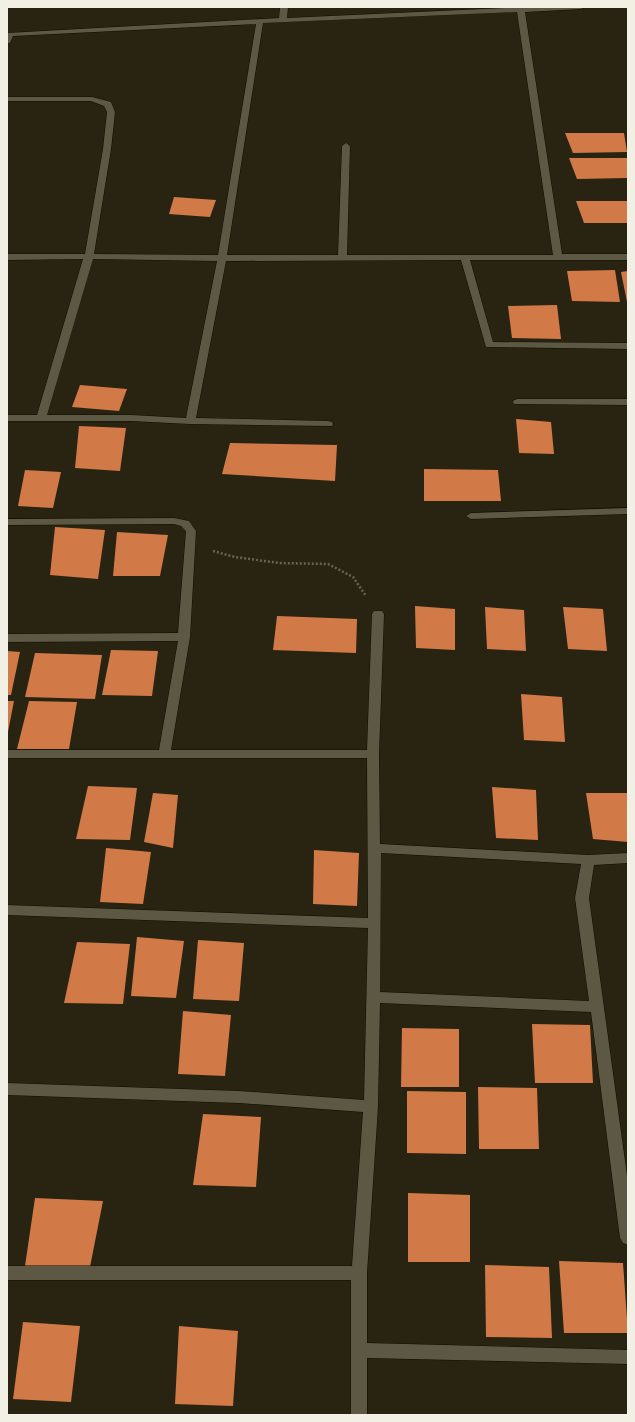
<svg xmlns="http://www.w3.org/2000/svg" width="635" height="1422" font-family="Roboto,sans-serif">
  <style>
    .building { fill: #d17a48 }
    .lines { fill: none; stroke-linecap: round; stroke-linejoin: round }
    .minor-casing { stroke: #100d00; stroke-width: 1 }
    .path { stroke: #676453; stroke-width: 2.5; stroke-dasharray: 2 2; stroke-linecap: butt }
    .minor { fill: #5c5844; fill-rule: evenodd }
  </style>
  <rect width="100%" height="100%" fill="#282411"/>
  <path class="building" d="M 565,133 L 624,133 L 627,152 L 573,153 Z
    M 569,158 L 628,158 L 628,178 L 577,179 Z
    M 174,197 L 216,200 L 210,217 L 169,214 Z
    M 576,201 L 628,201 L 628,223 L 584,223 Z
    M 615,270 L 620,302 L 572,301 L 567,271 Z
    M 628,271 L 628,302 L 627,302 L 621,272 Z
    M 557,305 L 561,339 L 512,338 L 508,306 Z
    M 80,385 L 127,389 L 119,411 L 72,407 Z
    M 516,419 L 551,422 L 554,454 L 519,453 Z
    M 79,426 L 126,428 L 120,471 L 75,468 Z
    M 230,443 L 337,445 L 335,481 L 222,474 Z
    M 424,469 L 498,470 L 501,501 L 424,501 Z
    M 25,470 L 61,472 L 53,508 L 18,506 Z
    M 55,527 L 105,530 L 98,579 L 50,575 Z
    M 117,532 L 168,535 L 160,576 L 113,576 Z
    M 415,606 L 455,609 L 455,650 L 416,648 Z
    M 485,607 L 524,610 L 526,651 L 487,649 Z
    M 563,607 L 603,609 L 607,651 L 568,649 Z
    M 277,616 L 357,619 L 356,653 L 273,650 Z
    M 111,650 L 158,651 L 152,696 L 102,695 Z
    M 7,651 L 20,652 L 11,695 L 7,695 Z
    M 35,653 L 102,655 L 95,699 L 25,697 Z
    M 521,694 L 562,697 L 565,742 L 524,740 Z
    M 7,701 L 14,701 L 8,732 L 7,732 Z
    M 29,701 L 77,702 L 69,749 L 17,749 Z
    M 88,786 L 137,788 L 130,840 L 76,839 Z
    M 492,787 L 536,790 L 538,840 L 496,838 Z
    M 153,793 L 178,795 L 173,848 L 144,842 Z
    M 586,793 L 628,793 L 628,842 L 593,839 Z
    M 106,848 L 151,852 L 143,904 L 100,902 Z
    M 314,850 L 359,853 L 357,906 L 313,904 Z
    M 137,937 L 184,941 L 176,998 L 131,996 Z
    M 198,940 L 244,943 L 239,1001 L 193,999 Z
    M 77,942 L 130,944 L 123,1004 L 64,1003 Z
    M 183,1011 L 231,1015 L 225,1076 L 178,1074 Z
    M 532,1024 L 590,1025 L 593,1083 L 535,1083 Z
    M 402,1028 L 459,1029 L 459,1087 L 401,1087 Z
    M 478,1087 L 537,1088 L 539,1149 L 479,1149 Z
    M 407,1091 L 466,1092 L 466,1154 L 407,1153 Z
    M 203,1114 L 261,1117 L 256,1187 L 193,1185 Z
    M 408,1193 L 470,1195 L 470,1262 L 408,1262 Z
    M 35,1198 L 103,1201 L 90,1267 L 25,1266 Z
    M 559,1261 L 623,1263 L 628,1333 L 564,1333 Z
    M 485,1265 L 549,1267 L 552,1338 L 486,1337 Z
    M 23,1322 L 80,1326 L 71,1402 L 13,1399 Z
    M 179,1326 L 238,1331 L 233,1406 L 175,1404 Z"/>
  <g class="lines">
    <defs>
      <path id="minor" d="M 280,7 L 288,7 L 287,18 L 528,7 L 585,7 L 581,9 L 525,12 L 562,254 L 628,254 L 628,260 L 470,260 L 493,342 L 628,343 L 628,349 L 486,347 L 461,260 L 226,261 L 196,418 L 328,421 L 332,422 L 333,424 L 332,426 L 190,424 L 131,421 L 7,421 L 7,415 L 37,415 L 83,259 L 7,260 L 7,254 L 85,254 L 103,149 L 107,112 L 104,106 L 91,101 L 7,101 L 7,97 L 92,97 L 111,102 L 115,112 L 111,149 L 94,254 L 218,255 L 256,24 L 13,36 L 10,43 L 7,43 L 7,33 L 279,18 ZM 517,12 L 553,255 L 347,255 L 350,146 L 346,143 L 342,146 L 338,255 L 227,255 L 263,23 ZM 93,259 L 217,261 L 186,418 L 131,415 L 47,415 Z
        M 518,399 L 628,399 L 628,405 L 514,404 L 513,402 L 514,400 Z
        M 628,508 L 628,514 L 471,519 L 466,516 L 471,513 Z
        M 174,518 L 189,521 L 196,531 L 190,637 L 171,750 L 367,750 L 372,614 L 374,611 L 382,611 L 384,614 L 379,754 L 380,844 L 588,855 L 628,853 L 628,863 L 594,865 L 589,898 L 628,1183 L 628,1245 L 623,1243 L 620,1238 L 591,1012 L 380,1003 L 378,1107 L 367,1273 L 367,1343 L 628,1350 L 628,1364 L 367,1358 L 367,1415 L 351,1415 L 351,1280 L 7,1280 L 7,1266 L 352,1266 L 363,1112 L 239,1103 L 7,1095 L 7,1083 L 239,1091 L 364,1100 L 368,928 L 7,915 L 7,905 L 368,918 L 367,758 L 7,758 L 7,750 L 159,750 L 178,641 L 7,642 L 7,634 L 178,633 L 186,531 L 181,526 L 174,524 L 7,525 L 7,519 ZM 381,853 L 581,864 L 575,898 L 589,1001 L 380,992 Z"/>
    </defs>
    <use href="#minor" class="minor-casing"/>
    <path class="path" d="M 213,551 L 235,557 L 279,563 L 328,564 L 353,577 L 366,596"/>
    <use href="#minor" class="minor"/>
  </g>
  <rect width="635" height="1422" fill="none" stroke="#f2f0e4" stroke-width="16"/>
</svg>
